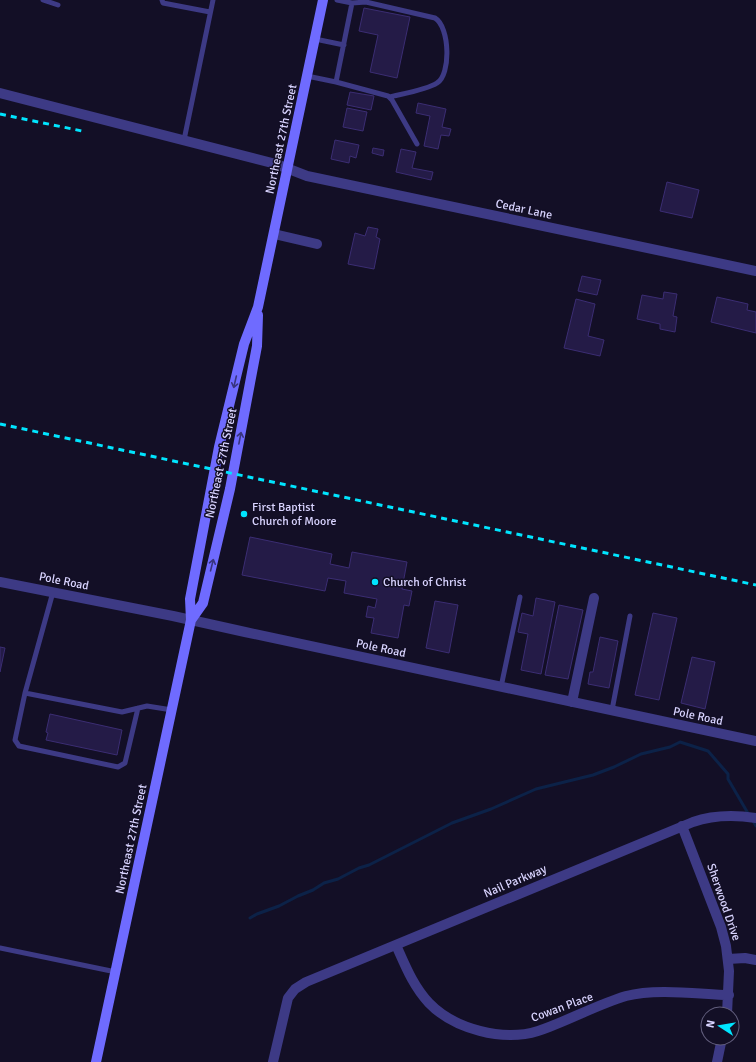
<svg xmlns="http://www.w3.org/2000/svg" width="756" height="1062" font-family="Signika,sans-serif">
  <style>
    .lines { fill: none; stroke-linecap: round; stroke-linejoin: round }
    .stream { stroke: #0c2248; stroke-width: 3 }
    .building { fill: #241b47; stroke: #3b2d73 }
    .lane { stroke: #3d3a85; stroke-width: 5 }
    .street { stroke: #3d3a85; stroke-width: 10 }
    .secondary { stroke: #6f6bff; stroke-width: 10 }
    .rail { stroke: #00e5ff; stroke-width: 3; stroke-dasharray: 6 5; stroke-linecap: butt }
    .oneway { stroke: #38347d }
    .poi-dot { fill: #00e5ff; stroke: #130f26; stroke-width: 1.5 }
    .labels { text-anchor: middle; stroke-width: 3; stroke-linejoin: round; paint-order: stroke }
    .street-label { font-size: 12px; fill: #d9d4ff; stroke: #130f26 }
    .poi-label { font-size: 12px; fill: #d9d4ff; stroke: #130f26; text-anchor: start }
  </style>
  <rect width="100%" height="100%" fill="#130f26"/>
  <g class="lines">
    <path class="stream" d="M 752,819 L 756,826
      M 250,918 L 257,914 L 279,906 L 298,896 L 313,890 L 324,883 L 338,879 L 359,868 L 369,865 L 452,823 L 491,809 L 536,789 L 593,775 L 614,767 L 641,754 L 670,747 L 680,742 L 708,751 L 728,774 L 728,779 L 749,815"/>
  </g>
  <path class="building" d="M 364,8 L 410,17 L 397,78 L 370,72 L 378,35 L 359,31 Z
    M 350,92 L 374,96 L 371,110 L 347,105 Z
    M 418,103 L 446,109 L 442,127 L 451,129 L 449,136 L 441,135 L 438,149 L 424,146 L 430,116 L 416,113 Z
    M 347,108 L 367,112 L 363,131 L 343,127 Z
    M 335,140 L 359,145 L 356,158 L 350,156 L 349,163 L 331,159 Z
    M 373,148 L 384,150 L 383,156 L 372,153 Z
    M 401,149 L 416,152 L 412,168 L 433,172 L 431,180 L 396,172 Z
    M 667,182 L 699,190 L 692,218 L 660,211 Z
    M 368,227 L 378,229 L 376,237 L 380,239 L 374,269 L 348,264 L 355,233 L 365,236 Z
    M 582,276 L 601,280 L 597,295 L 578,291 Z
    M 664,292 L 677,294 L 673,316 L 677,317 L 675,332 L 660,329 L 660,324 L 637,319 L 642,295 L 663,299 Z
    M 717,297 L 748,304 L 747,310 L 756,312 L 756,333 L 711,322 Z
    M 576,299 L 595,304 L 588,336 L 604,340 L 600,356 L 564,348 Z
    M 250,537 L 332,554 L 330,564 L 349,568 L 352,552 L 407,562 L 402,589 L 412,591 L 409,606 L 404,605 L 398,638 L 371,633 L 374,618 L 366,617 L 368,606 L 375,608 L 377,599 L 344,593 L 346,581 L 328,578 L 325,591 L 242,575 Z
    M 536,598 L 555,602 L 541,674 L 521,670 L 528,634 L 518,632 L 522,613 L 533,616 Z
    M 435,601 L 458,605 L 449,653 L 426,648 Z
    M 559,605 L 583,610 L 568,679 L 545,675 Z
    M 653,613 L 677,618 L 659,700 L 635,695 Z
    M 600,637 L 618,641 L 609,688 L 588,684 L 590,672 L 593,672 Z
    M 0,647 L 5,648 L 0,672 Z
    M 692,657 L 715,662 L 705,709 L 681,703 Z
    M 50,714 L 122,730 L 117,755 L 46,740 L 48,733 L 46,732 Z"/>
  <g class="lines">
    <path class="lane" d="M 43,0 L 58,5
      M 162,0 L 163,3 L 210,12
      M 352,3 L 366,2 L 435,18 C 450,27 451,75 437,83 C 427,90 401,94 389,97
      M 315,39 L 344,45
      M 307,76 L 336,82 L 352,3 L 337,0
      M 336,82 L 388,96 L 392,100 L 417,144
      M 184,140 L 213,0
      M 53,592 L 25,693 L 122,712 L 147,706 L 172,710
      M 501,687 L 520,597
      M 25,693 L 15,740 L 19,746 L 118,767 L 125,763 L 138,708
      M 612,710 L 630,616
      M 0,948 L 116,972"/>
    <path class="street" d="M 0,93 L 276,164 L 307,176 L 756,271
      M 274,234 L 317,244
      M 0,582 L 173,616 L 245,632 L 756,741
      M 572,702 L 594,598
      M 682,826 L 721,927 L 726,946 L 729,971 L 727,1014
      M 396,945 C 405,965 413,986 429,1003 C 454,1029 503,1042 538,1031 C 568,1021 596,1005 626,996 C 656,988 698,994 729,995
      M 728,959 L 745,958 L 756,960
      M 273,1062 L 288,998 L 295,989 L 306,982 L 693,822 C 713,815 735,815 756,818
      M 717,1062 L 722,1038"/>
    <path class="secondary" d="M 191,620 L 203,603 L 230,489 L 257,346 L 258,315
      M 96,1062 L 191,620 L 190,599 L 219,447 L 244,344 L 258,307 L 323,0"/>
    <path class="rail" d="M 0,114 L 82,131
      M 0,424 L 756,585"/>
  </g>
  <defs><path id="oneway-shaft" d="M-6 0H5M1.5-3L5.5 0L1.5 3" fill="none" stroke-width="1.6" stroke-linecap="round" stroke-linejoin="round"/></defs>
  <g class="oneway">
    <use href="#oneway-shaft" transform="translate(235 382) rotate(103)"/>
    <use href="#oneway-shaft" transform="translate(240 438) rotate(-79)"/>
    <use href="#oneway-shaft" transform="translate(212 565) rotate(-76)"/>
  </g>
  <g class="poi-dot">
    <circle cx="244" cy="514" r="4"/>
    <circle cx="375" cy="582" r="4"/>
  </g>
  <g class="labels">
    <g class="street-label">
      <text transform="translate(281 139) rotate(-78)" y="4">Northeast 27th Street</text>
      <text transform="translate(524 209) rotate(12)" y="4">Cedar Lane</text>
      <text transform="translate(221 463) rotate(-78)" y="4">Northeast 27th Street</text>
      <text transform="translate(64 581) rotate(11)" y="4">Pole Road</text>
      <text transform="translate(381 648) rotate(12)" y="4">Pole Road</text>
      <text transform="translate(698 716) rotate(12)" y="4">Pole Road</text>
      <text transform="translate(131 839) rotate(-78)" y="4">Northeast 27th Street</text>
      <text transform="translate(515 881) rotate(-23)" y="4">Nail Parkway</text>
      <text transform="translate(724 902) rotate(71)" y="4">Sherwood Drive</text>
      <text transform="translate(562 1007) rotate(-20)" y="4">Cowan Place</text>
    </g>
    <g class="poi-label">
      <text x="252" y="511">First Baptist<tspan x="252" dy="14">Church of Moore</tspan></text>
      <text x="383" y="586">Church of Christ</text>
    </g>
  </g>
  <g transform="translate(720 1026) rotate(282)"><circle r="19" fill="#130f26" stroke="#625e7d"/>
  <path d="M0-3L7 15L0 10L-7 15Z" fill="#00e5ff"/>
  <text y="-6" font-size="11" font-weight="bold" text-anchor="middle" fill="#d9d4ff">N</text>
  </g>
</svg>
